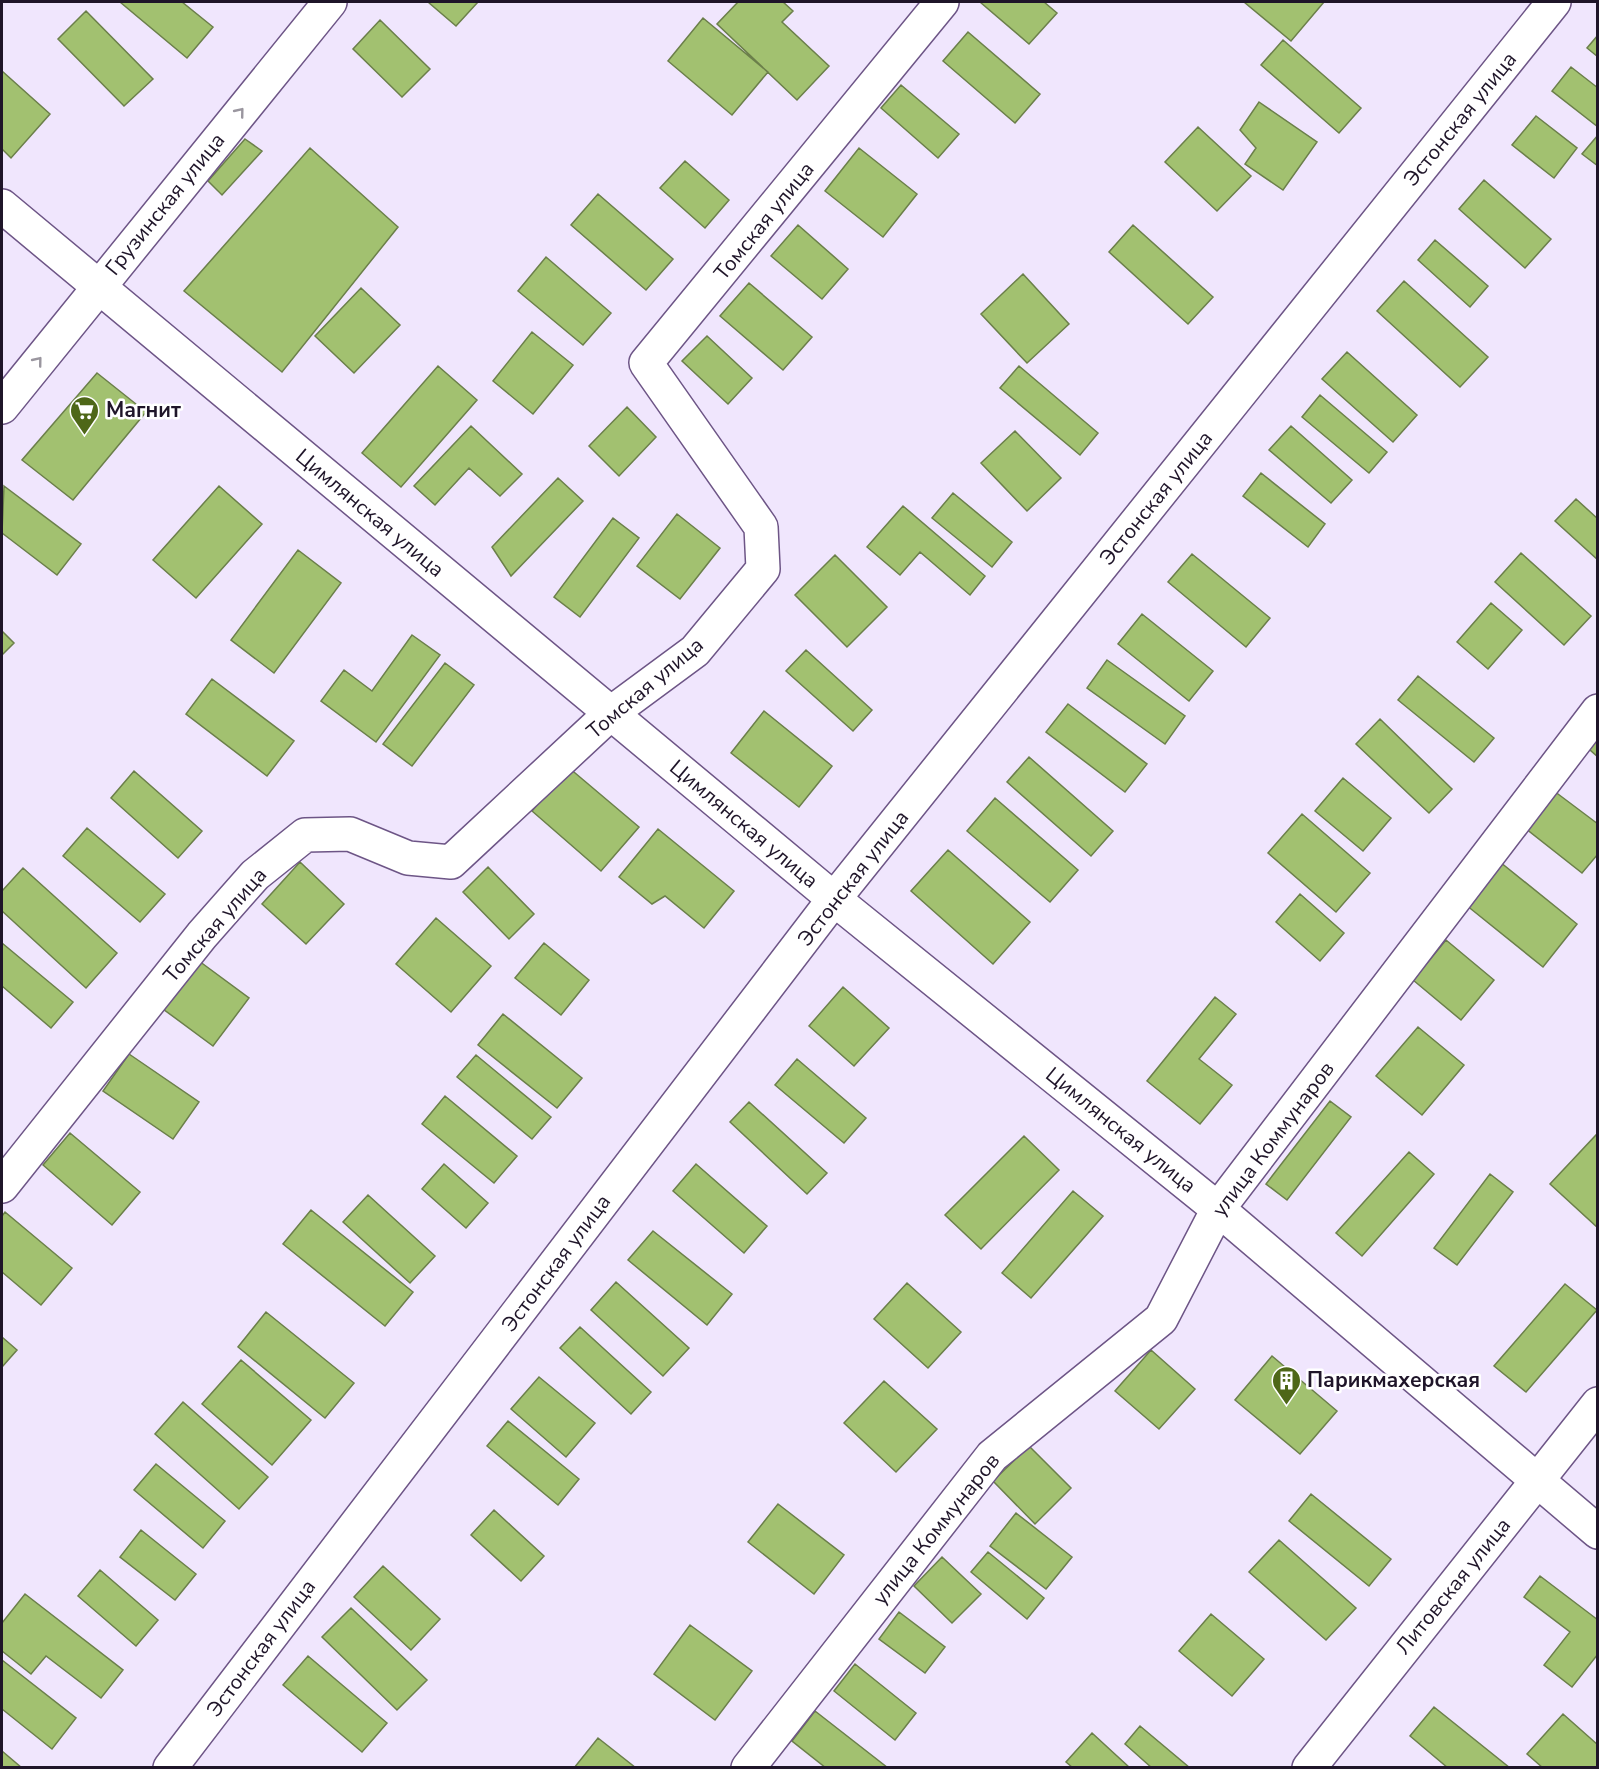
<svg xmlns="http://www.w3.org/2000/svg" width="1599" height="1769" font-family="'Nunito Sans',sans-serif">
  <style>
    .building { fill: #a2c170; stroke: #6b7f4a; stroke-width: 1.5 }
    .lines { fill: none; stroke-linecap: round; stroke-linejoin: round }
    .street-casing { stroke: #6d5586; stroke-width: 36 }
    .secondary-casing { stroke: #6d5586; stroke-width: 36 }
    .street { stroke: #fff; stroke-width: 33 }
    .secondary { stroke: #fff; stroke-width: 33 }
    .oneway { stroke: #9a969f }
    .labels { text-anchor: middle; stroke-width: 5; stroke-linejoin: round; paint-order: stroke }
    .street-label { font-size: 21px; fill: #1f1529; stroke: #fff }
    .poi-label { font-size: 21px; font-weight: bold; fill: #1f1529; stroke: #fff; text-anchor: start }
  </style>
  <rect width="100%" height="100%" fill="#f0e6fd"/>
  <path class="building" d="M 120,2 L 182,2 L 213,27 L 187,58 Z
    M 428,2 L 478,2 L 456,26 Z
    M 738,2 L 783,2 L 793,11 L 782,22 L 829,66 L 797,100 L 717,24 Z
    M 980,2 L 1044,2 L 1057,13 L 1029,44 Z
    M 1244,2 L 1324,2 L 1291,41 Z
    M 86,11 L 153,79 L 124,106 L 58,39 Z
    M 703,18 L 768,72 L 732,115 L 668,61 Z
    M 380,20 L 430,69 L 402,97 L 353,49 Z
    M 968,32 L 1040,94 L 1015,123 L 943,61 Z
    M 1598,35 L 1598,57 L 1587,48 Z
    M 1283,40 L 1361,108 L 1339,133 L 1261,65 Z
    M 1571,67 L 1598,88 L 1598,127 L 1552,91 Z
    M 2,71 L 50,114 L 11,158 L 2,149 Z
    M 901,85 L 959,134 L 938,158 L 881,108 Z
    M 1259,102 L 1317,142 L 1283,190 L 1245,164 L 1256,148 L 1240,130 Z
    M 1536,116 L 1577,148 L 1554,178 L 1512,145 Z
    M 1198,127 L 1251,176 L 1217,211 L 1165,162 Z
    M 1598,135 L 1598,166 L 1582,154 Z
    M 245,139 L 262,151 L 222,195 L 208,181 Z
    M 310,148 L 398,227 L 282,372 L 184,291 Z
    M 859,148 L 917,194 L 883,237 L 825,191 Z
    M 685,161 L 729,200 L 705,228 L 660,188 Z
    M 1484,180 L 1551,239 L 1525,268 L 1459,209 Z
    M 598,194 L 673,259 L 646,290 L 571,225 Z
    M 798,225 L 848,269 L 822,299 L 771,256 Z
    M 1133,225 L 1213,297 L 1188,324 L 1109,252 Z
    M 1435,240 L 1488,286 L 1470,307 L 1418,260 Z
    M 546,257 L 611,313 L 583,345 L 518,291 Z
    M 1023,274 L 1069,324 L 1027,363 L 981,314 Z
    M 1404,281 L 1488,357 L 1460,387 L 1377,311 Z
    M 749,283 L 812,337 L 783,370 L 720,316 Z
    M 361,288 L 400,325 L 354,373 L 315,336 Z
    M 532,332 L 573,365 L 533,414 L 493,381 Z
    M 707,336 L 752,378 L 728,404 L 682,361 Z
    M 1347,352 L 1417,415 L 1393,442 L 1322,379 Z
    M 438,366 L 477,400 L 401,487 L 362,453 Z
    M 1019,366 L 1098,433 L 1080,455 L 1000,388 Z
    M 97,373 L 146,412 L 73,500 L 22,460 Z
    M 1320,395 L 1387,452 L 1369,473 L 1302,417 Z
    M 627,407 L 656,437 L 619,476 L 589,446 Z
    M 471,426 L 522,474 L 500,496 L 469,468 L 435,505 L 414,486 Z
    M 1291,426 L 1352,480 L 1331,503 L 1269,450 Z
    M 1015,431 L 1061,478 L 1027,511 L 981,463 Z
    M 1261,473 L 1325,524 L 1308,547 L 1243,496 Z
    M 558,478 L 583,501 L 511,576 L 492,547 Z
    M 4,486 L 81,544 L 57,575 L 2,533 Z
    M 219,486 L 262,524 L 196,598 L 153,560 Z
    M 953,493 L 1012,542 L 992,567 L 932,518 Z
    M 1576,499 L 1598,519 L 1598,560 L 1555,521 Z
    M 903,506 L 985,576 L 970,595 L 920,552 L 900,575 L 867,547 Z
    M 677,514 L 720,548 L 680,599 L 637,566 Z
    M 613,518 L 639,538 L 580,617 L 554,597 Z
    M 298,550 L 341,583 L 274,673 L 231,640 Z
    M 1521,553 L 1591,616 L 1564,645 L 1495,582 Z
    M 1192,554 L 1270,618 L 1246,647 L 1168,582 Z
    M 835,555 L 887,607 L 847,647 L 795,595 Z
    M 1491,603 L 1522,630 L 1488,669 L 1457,642 Z
    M 1142,614 L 1213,671 L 1189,701 L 1118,644 Z
    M 2,631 L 14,643 L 2,655 Z
    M 412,635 L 440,655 L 376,742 L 321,701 L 344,670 L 372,691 Z
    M 806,650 L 872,710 L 853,731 L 786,671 Z
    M 1107,660 L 1185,716 L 1165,744 L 1087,688 Z
    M 445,663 L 474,685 L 412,766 L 383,744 Z
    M 1418,676 L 1494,738 L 1474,762 L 1398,700 Z
    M 212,679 L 294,741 L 267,776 L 186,714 Z
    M 1068,704 L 1147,764 L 1125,792 L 1046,732 Z
    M 764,711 L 832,766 L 799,807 L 731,753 Z
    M 1380,719 L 1452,789 L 1429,813 L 1356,744 Z
    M 1598,726 L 1598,757 L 1582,743 Z
    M 1029,757 L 1113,831 L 1091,856 L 1007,782 Z
    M 568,767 L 639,827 L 601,871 L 532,811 Z
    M 134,771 L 202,831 L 178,858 L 111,798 Z
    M 1343,778 L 1391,818 L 1363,851 L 1315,811 Z
    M 1554,791 L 1598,824 L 1598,854 L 1582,873 L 1525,828 Z
    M 995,798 L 1078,870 L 1050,902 L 967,831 Z
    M 1302,814 L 1370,873 L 1336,912 L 1268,853 Z
    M 87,828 L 165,894 L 140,922 L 63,856 Z
    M 658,829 L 734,891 L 704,928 L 665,896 L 652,904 L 619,877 Z
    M 948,850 L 1030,922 L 993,964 L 911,891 Z
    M 300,862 L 344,904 L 306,944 L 262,904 Z
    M 1500,862 L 1577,924 L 1543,967 L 1466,905 Z
    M 488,867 L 534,914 L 509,939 L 463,892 Z
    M 23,868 L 117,953 L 86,988 L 2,911 L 2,891 Z
    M 1300,894 L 1344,933 L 1320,961 L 1276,922 Z
    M 436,918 L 491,966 L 451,1012 L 396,964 Z
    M 1446,940 L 1494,980 L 1461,1020 L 1413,980 Z
    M 2,943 L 73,1002 L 51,1028 L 2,986 Z
    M 544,943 L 589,980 L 561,1015 L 515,978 Z
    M 199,961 L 249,998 L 213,1046 L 163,1009 Z
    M 843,987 L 889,1028 L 854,1066 L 809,1026 Z
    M 1215,997 L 1236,1014 L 1199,1059 L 1232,1085 L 1200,1124 L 1147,1081 Z
    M 503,1014 L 582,1078 L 557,1108 L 478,1045 Z
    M 1418,1027 L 1464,1065 L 1422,1115 L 1376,1076 Z
    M 129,1054 L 199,1102 L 173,1139 L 103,1091 Z
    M 476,1055 L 551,1117 L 532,1139 L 457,1077 Z
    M 797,1059 L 866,1118 L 844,1143 L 775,1085 Z
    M 445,1096 L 517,1156 L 494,1183 L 422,1124 Z
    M 1330,1101 L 1351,1117 L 1287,1200 L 1266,1184 Z
    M 749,1102 L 827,1173 L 807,1194 L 730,1122 Z
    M 70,1133 L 140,1192 L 112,1225 L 43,1165 Z
    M 1596,1135 L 1598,1136 L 1598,1228 L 1550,1184 Z
    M 1024,1136 L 1059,1170 L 981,1249 L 945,1215 Z
    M 1409,1152 L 1434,1174 L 1362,1256 L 1336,1233 Z
    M 444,1164 L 488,1203 L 466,1228 L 422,1189 Z
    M 696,1164 L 767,1226 L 744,1253 L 673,1191 Z
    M 1490,1174 L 1513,1192 L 1457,1265 L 1434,1248 Z
    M 1073,1191 L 1103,1216 L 1031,1298 L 1002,1273 Z
    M 368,1195 L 435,1256 L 410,1283 L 343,1222 Z
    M 311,1210 L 413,1292 L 385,1326 L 283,1244 Z
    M 5,1212 L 72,1268 L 41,1305 L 2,1272 L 2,1216 Z
    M 653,1231 L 732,1294 L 707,1325 L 628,1260 Z
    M 616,1282 L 689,1348 L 663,1376 L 591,1310 Z
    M 907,1283 L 961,1332 L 928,1368 L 874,1319 Z
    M 1565,1284 L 1597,1310 L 1526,1392 L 1494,1366 Z
    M 266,1312 L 354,1383 L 325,1418 L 238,1347 Z
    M 580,1327 L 651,1392 L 631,1414 L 560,1348 Z
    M 2,1337 L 17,1350 L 2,1367 Z
    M 1151,1350 L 1195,1389 L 1159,1429 L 1115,1391 Z
    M 1272,1356 L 1337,1411 L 1300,1454 L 1235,1400 Z
    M 241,1360 L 311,1420 L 272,1465 L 202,1404 Z
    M 539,1377 L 595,1423 L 566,1457 L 511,1409 Z
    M 884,1381 L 937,1429 L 896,1472 L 844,1423 Z
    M 183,1402 L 268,1477 L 239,1509 L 155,1434 Z
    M 508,1421 L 579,1479 L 558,1505 L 487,1446 Z
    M 1029,1446 L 1071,1488 L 1035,1524 L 993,1481 Z
    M 156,1464 L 225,1521 L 203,1548 L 134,1490 Z
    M 1311,1494 L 1391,1559 L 1369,1586 L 1289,1521 Z
    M 778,1504 L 844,1555 L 814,1594 L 748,1542 Z
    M 494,1510 L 544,1556 L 521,1581 L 471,1535 Z
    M 1016,1513 L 1072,1557 L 1046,1589 L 990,1546 Z
    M 141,1530 L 196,1574 L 175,1600 L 120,1557 Z
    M 1279,1540 L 1356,1608 L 1326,1640 L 1249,1572 Z
    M 988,1552 L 1044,1598 L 1027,1619 L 971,1572 Z
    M 942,1557 L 981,1594 L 952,1623 L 914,1586 Z
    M 383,1566 L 440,1619 L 411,1650 L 354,1597 Z
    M 100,1570 L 158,1620 L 136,1646 L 78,1596 Z
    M 1540,1576 L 1598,1620 L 1598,1654 L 1572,1687 L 1544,1665 L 1570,1632 L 1524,1597 Z
    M 25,1594 L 123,1670 L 101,1698 L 46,1656 L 31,1674 L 2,1651 L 2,1623 Z
    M 351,1608 L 427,1680 L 397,1710 L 322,1637 Z
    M 899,1612 L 945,1647 L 925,1673 L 879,1639 Z
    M 1211,1614 L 1264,1659 L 1232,1696 L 1179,1651 Z
    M 690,1625 L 752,1671 L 715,1720 L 654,1674 Z
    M 308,1656 L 387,1723 L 362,1752 L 283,1685 Z
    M 2,1660 L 76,1718 L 52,1749 L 2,1709 Z
    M 855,1664 L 916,1713 L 895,1740 L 834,1691 Z
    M 1434,1707 L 1510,1768 L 1448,1768 L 1410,1736 Z
    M 815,1711 L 888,1768 L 826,1768 L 792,1741 Z
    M 1563,1714 L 1598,1745 L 1598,1768 L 1543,1768 L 1527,1754 Z
    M 1140,1726 L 1190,1768 L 1152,1768 L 1125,1744 Z
    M 1092,1733 L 1130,1768 L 1073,1768 L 1066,1762 Z
    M 598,1738 L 636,1768 L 574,1768 Z
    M 2,1751 L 22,1768 L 2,1768 Z"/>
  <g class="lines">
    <defs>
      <path id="street" d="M 2,206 L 834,899 L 1218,1209 L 1598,1532
        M 2,1186 L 202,935 L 255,875 L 305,835 L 350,834 L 408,858 L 451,862 L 611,713 L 695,651 L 763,569 L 761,527 L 646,363 L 942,2
        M 170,1768 L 834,899 L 1554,2
        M 748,1768 L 992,1456 L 1161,1319 L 1218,1209 L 1598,711
        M 1309,1768 L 1598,1404"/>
      <path id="secondary" d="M 2,407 L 330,2"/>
    </defs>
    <use href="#street" class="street-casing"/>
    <use href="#secondary" class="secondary-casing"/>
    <use href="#street" class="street"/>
    <use href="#secondary" class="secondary"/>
  </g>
  <defs><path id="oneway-chevron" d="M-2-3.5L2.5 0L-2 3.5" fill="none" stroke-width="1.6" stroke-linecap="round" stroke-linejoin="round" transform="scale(1.5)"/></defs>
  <g class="oneway">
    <use href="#oneway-chevron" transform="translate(240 112) rotate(-51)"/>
    <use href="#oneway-chevron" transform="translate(38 361) rotate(-51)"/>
  </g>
  <defs>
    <symbol id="supermarket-pin" viewBox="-11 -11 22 30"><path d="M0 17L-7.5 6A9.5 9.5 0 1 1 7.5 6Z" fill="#4e6718" stroke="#fff"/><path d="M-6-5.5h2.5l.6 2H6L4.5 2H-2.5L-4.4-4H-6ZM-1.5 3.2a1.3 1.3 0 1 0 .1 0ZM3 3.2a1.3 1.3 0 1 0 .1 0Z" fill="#fff"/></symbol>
    <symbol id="building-pin" viewBox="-11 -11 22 30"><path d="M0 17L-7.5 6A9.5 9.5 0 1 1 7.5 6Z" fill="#4e6718" stroke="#fff"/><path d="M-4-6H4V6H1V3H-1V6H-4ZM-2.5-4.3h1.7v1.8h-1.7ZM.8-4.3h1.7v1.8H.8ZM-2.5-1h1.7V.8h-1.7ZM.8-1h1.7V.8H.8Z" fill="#fff"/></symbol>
  </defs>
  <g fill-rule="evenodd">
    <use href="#supermarket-pin" x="68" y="394" width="33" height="45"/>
    <use href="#building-pin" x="1270" y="1364" width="33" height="45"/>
  </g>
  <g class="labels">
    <g class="street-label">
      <text transform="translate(1460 119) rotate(-51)" y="7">Эстонская улица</text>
      <text transform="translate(165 204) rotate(-51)" y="7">Грузинская улица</text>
      <text transform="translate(764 221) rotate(-51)" y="7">Томская улица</text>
      <text transform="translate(1156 498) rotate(-51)" y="7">Эстонская улица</text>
      <text transform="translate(370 513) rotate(40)" y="7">Цимлянская улица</text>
      <text transform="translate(645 688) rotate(-40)" y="7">Томская улица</text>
      <text transform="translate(744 824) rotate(40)" y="7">Цимлянская улица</text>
      <text transform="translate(853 878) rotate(-52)" y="7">Эстонская улица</text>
      <text transform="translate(215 925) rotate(-49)" y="7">Томская улица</text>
      <text transform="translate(1121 1130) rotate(39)" y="7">Цимлянская улица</text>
      <text transform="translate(1273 1139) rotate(-53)" y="7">улица Коммунаров</text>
      <text transform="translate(556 1263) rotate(-53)" y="7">Эстонская улица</text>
      <text transform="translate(936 1529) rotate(-51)" y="7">улица Коммунаров</text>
      <text transform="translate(1453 1586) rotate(-51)" y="7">Литовская улица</text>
      <text transform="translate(261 1648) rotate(-53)" y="7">Эстонская улица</text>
    </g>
    <g class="poi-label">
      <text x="106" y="417">Магнит</text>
      <text x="1307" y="1387">Парикмахерская</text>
    </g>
  </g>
  <rect width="1599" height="1769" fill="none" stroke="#1f1529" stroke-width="6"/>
</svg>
